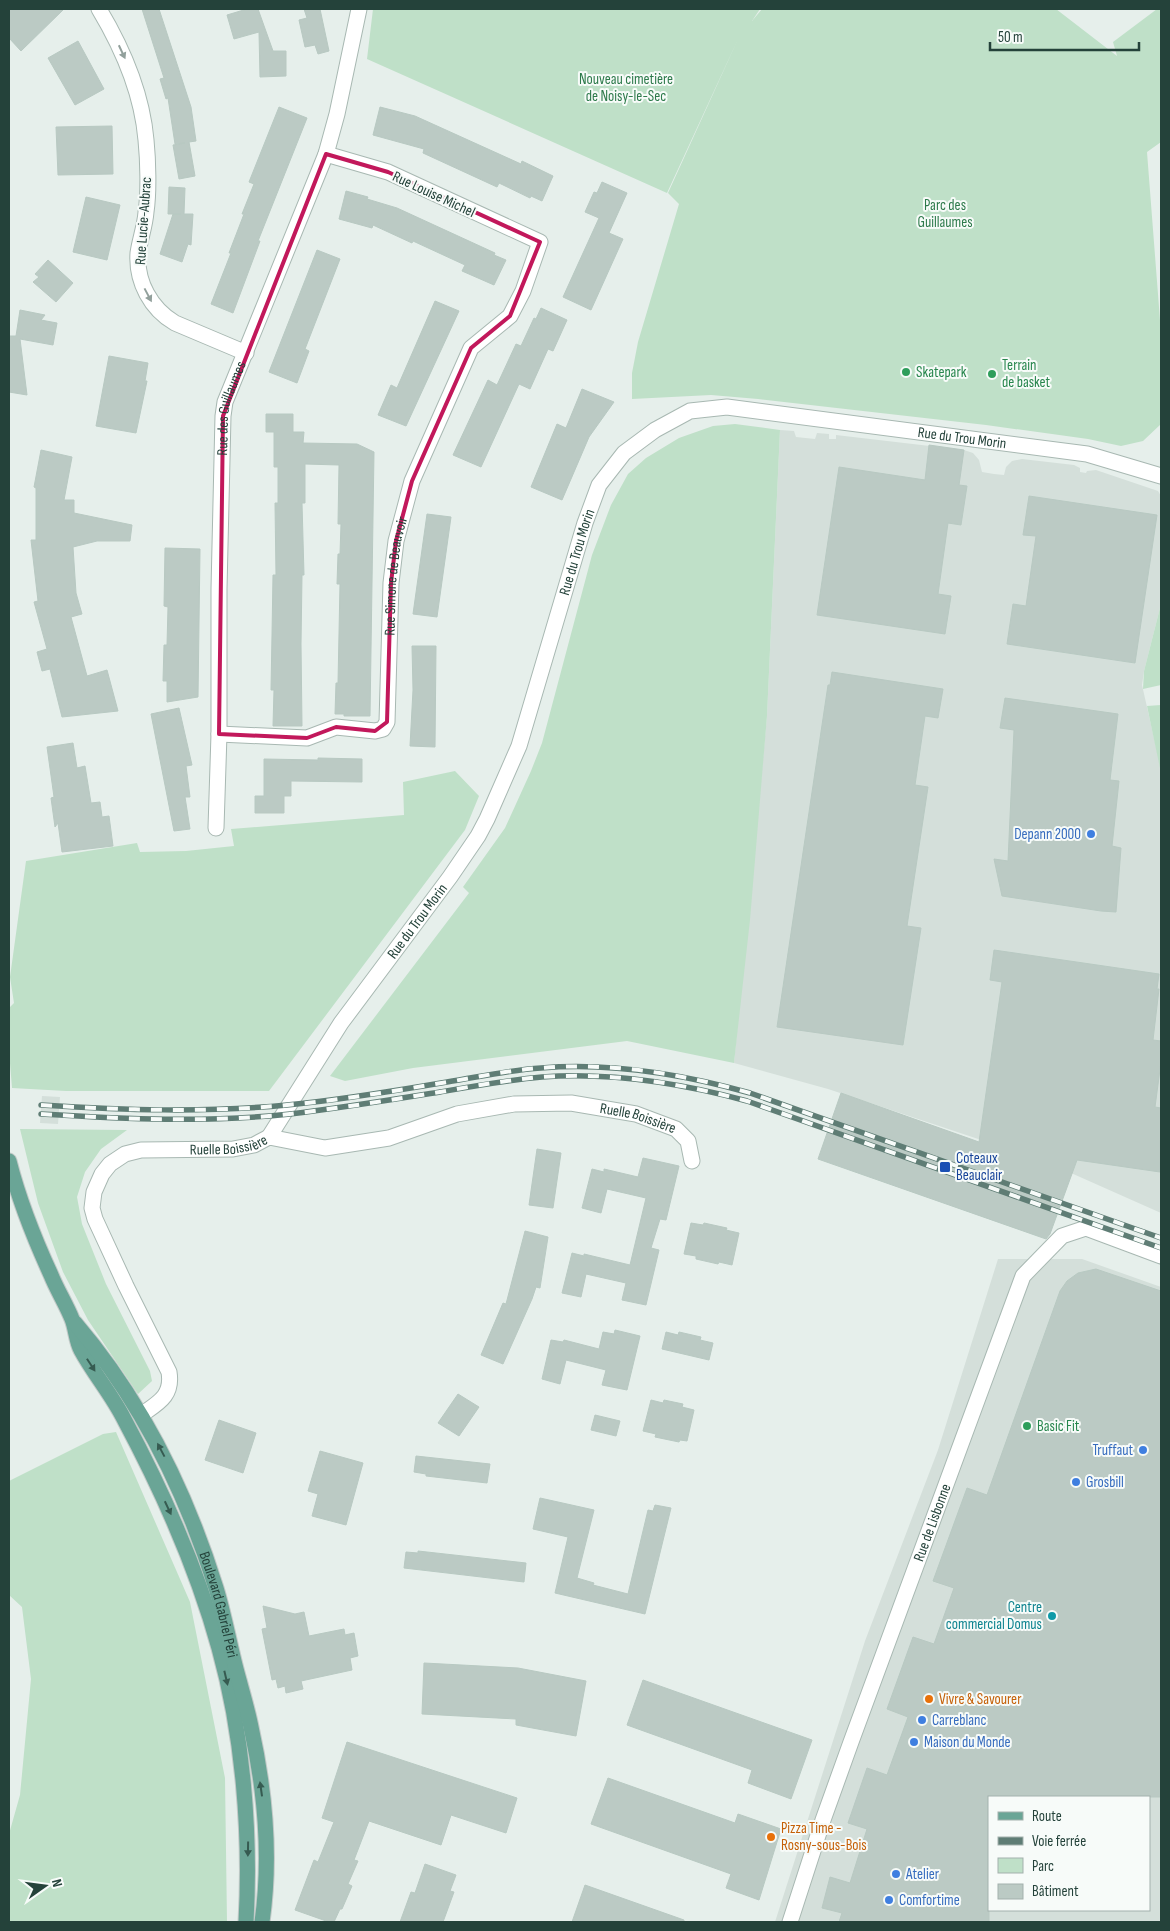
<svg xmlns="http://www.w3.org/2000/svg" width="1170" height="1931" font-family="'Sofia Sans Condensed',sans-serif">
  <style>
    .built { fill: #d4dfda; fill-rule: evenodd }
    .green { fill: #bfe0c8 }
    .building { fill: #bbcac4; stroke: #b8c9c2 }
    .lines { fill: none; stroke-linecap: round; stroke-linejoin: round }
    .minor-casing { stroke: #a8b8b2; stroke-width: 17 }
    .major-casing { stroke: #c2cac8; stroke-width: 17 }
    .minor { stroke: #fff; stroke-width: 15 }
    .major { stroke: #6aa596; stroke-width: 15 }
    .rail-casing { stroke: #5f7d75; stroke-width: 5.5 }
    .rail { stroke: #f7fbf9; stroke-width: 4; stroke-dasharray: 11; stroke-linecap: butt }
    .oneway { fill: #92a09c }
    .oneway2 { fill: #365b51 }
    .marked { fill: none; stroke: #c2185b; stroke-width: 4; stroke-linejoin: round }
    .leisure-dot { fill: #2e9e5b; stroke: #f7fbf9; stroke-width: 2 }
    .shop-dot { fill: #3f7fe0; stroke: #f7fbf9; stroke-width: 2 }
    .transit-dot { fill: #1a4fb4; stroke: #f7fbf9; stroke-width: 2 }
    .culture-dot { fill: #0f9aa8; stroke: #f7fbf9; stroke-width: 2 }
    .food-dot { fill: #e8710a; stroke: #f7fbf9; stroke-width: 2 }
    .labels { text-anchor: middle; stroke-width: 4; stroke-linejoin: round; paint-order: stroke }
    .park-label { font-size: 15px; fill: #2d7a4b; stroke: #f7fbf9 }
    .street-label { font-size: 15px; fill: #24423a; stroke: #f7fbf9 }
    .leisure-label { font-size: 15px; fill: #27864d; stroke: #f7fbf9; text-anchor: start }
    .shop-label { font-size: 15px; fill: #366cbe; stroke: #f7fbf9; text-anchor: start }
    .transit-label { font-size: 15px; fill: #164399; stroke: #f7fbf9; text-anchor: start }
    .culture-label { font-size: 15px; fill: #0d838f; stroke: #f7fbf9; text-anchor: end }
    .food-label { font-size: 15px; fill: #c56008; stroke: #f7fbf9; text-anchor: start }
  </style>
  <rect width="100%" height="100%" fill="#e6efeb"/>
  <path class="built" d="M 780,430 L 794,431 L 796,437 L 815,439 L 817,433 L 829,434 L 829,439 L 836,439 L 836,435 L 964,450 L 973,453 L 979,460 L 982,472 L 994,474 L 1004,475 L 1006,467 L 1012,461 L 1022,459 L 1074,465 L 1080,468 L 1080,472 L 1086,473 L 1087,471 L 1096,470 L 1158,491 L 1161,496 L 1161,604 L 1144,671 L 1142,685 L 1161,769 L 1161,1213 L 1044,1161 L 828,1089 L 734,1063 L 767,716 Z
    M 42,1096 L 60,1097 L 58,1124 L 40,1123 Z
    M 998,1259 L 1082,1259 L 1161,1287 L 1161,1922 L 775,1922 L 865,1641 L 938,1450 ZM 989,1797 L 1149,1797 L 1149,1910 L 989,1910 Z"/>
  <path class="green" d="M 373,9 L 760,9 L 752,21 L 762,9 L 1056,9 L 1117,56 L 1113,42 L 1157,9 L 1161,9 L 1161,142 L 1147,152 L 1161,333 L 1161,424 L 1143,441 L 1121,446 L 1088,439 L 986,425 L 758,399 L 711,395 L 632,399 L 632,373 L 638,342 L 679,204 L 668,193 L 738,39 L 667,193 L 367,59 Z
    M 735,424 L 780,430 L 767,716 L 750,920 L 734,1063 L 627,1041 L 413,1068 L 345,1081 L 330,1076 L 469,893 L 463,887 L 505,828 L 531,771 L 542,743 L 592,555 L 611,505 L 628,474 L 646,458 L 679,438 L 713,426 Z
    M 1161,604 L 1161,685 L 1143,689 L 1144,671 Z
    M 1161,705 L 1161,773 L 1147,706 Z
    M 455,771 L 479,796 L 465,830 L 269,1091 L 66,1091 L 12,1088 L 9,1051 L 9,1008 L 14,1003 L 10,977 L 26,861 L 137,843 L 140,852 L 186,851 L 234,846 L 231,829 L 404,815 L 403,782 Z
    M 20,1129 L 127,1130 L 101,1149 L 85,1172 L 77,1197 L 82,1224 L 106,1284 L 150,1371 L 152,1381 L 138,1394 L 88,1320 L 63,1272 L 38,1203 Z
    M 116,1432 L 190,1602 L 225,1778 L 227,1922 L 9,1922 L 9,1834 L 20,1795 L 31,1679 L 22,1607 L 9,1595 L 9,1481 L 103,1434 Z"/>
  <path class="building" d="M 9,9 L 64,9 L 21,51 L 9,38 Z
    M 142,9 L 159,9 L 191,107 L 196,141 L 189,142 L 195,176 L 179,179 L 173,145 L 185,143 L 175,144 L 168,98 L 166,99 L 160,79 L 164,78 Z
    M 247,9 L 258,9 L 273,51 L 286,51 L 286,76 L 260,77 L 259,32 L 234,39 L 227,15 Z
    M 304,9 L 320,9 L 329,51 L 318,54 L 315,45 L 305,47 L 299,20 L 307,18 Z
    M 78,41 L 104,89 L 75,105 L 48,58 Z
    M 279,107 L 307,118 L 258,241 L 260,241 L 233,313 L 211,304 L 231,253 L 229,253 L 244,214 L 242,214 L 254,184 L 249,182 Z
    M 380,107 L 415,116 L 521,164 L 522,161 L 553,176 L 542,201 L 531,196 L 530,198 L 499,183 L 497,187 L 423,153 L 424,149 L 373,135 Z
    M 112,126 L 113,174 L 58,175 L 56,127 Z
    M 602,182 L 627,193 L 609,233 L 623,239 L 591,310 L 563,297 L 599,218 L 585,212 L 594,192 L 597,193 Z
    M 169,187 L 185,188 L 184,214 L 193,214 L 191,245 L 188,244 L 182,262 L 160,254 L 173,214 L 181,214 L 168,214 Z
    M 346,191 L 368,197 L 367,199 L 397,208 L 495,253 L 494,255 L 506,260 L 494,285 L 462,271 L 465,265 L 413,241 L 412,243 L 373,225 L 372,228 L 339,219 Z
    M 86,197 L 120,205 L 107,260 L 73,252 Z
    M 317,250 L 340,259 L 305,349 L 309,351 L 297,383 L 269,372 Z
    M 48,260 L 73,283 L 56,302 L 33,282 L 39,277 L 35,274 Z
    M 435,301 L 459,311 L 406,426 L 378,415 L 391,385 L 397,388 Z
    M 541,308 L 567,320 L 553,351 L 548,349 L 530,389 L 519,384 L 481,467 L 453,455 L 488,380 L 497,385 L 516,344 L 521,346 L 534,318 L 536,319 Z
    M 20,310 L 45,315 L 41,320 L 57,323 L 53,345 L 20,339 L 27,395 L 9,392 L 9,336 L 16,336 Z
    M 109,356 L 148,363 L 145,381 L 147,381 L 136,433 L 96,426 Z
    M 582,389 L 614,402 L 589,437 L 562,500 L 531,487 L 557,424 L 566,428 Z
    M 266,414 L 293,414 L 293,432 L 304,432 L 303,443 L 357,444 L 374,452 L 370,716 L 344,716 L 344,714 L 335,714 L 336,683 L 338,683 L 340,584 L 337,584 L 338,554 L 340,554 L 341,524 L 338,524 L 339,465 L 305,464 L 305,503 L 302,503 L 304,575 L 302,575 L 301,644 L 302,726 L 273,726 L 274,690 L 271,690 L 272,635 L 273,575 L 276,575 L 275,503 L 278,503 L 278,467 L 274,467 L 274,432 L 266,432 Z
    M 929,445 L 964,450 L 959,485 L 967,486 L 961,525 L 948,523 L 938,594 L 951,596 L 945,634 L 817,615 L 839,467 L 925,480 Z
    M 41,450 L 72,457 L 64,500 L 74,500 L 74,513 L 132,525 L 130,541 L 97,541 L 73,547 L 76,593 L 82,614 L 71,617 L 87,676 L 107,670 L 118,711 L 62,717 L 50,669 L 42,671 L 37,652 L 47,649 L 34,602 L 38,601 L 31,540 L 36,540 L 36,488 L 34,487 Z
    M 1029,496 L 1157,515 L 1135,663 L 1007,644 L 1013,604 L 1026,606 L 1036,536 L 1023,535 Z
    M 427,514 L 451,517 L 437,617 L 413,614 Z
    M 165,548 L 200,549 L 198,697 L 167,702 L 167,681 L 163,681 L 164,645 L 167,645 L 168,607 L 164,606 Z
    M 412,646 L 436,646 L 435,747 L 410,746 L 413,690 Z
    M 832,672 L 943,689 L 938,718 L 925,716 L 915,785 L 928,787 L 907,926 L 921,928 L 903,1045 L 777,1027 L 828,685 L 830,685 Z
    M 1005,698 L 1118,714 L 1110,780 L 1119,781 L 1112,846 L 1121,848 L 1116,912 L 1101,911 L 1002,896 L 994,859 L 1008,861 L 1014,730 L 1000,728 Z
    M 179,708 L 192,765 L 186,766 L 190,797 L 185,797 L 190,829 L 174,831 L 151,714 Z
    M 73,743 L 77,768 L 85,766 L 91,803 L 100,802 L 102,817 L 109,816 L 113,846 L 62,852 L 58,823 L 55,827 L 51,798 L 54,797 L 47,747 Z
    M 318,758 L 362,759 L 362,782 L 291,781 L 291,796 L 284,796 L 284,813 L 255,813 L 255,796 L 264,796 L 264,759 L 318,760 Z
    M 994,950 L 1159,974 L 1157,989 L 1159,989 L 1153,1040 L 1161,1041 L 1161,1062 L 1155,1107 L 1161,1108 L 1160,1172 L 1077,1160 L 1050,1234 L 1046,1239 L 818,1159 L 841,1093 L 979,1142 L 1002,982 L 990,980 Z
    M 537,1149 L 561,1153 L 553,1208 L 529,1205 Z
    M 643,1158 L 679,1166 L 666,1220 L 660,1219 L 651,1248 L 659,1250 L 646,1305 L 622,1300 L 626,1283 L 586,1274 L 581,1297 L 562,1293 L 572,1253 L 584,1256 L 584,1254 L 630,1265 L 646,1198 L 607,1189 L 601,1213 L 582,1208 L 592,1169 L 604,1172 L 604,1169 L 638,1177 Z
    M 691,1223 L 703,1225 L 704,1223 L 727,1228 L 726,1230 L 739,1233 L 732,1265 L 719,1262 L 718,1264 L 696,1259 L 696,1256 L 684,1254 Z
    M 525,1231 L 548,1237 L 540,1288 L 536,1287 L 532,1299 L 503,1364 L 481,1355 L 503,1303 L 506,1304 Z
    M 1096,1269 L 1161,1291 L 1161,1797 L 989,1797 L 989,1922 L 839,1922 L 842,1913 L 822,1908 L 830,1877 L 850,1883 L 867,1829 L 848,1823 L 867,1768 L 887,1775 L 908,1717 L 887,1709 L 913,1637 L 934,1644 L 954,1588 L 933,1581 L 967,1488 L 987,1495 L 1060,1291 L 1067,1281 L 1078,1273 Z
    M 615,1330 L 640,1336 L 627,1390 L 602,1385 L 606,1370 L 566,1360 L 560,1384 L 542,1379 L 551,1340 L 563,1342 L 564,1340 L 599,1349 L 603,1332 L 614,1334 Z
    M 666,1332 L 678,1335 L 679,1332 L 701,1337 L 700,1340 L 713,1343 L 709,1360 L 662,1349 Z
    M 458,1394 L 479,1407 L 459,1436 L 438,1423 Z
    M 651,1400 L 663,1403 L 664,1400 L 683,1404 L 682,1407 L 694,1410 L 687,1441 L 680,1440 L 679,1442 L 655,1437 L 656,1434 L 643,1431 Z
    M 595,1415 L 620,1421 L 616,1436 L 591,1430 Z
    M 219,1420 L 256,1433 L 243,1473 L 205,1460 Z
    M 320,1451 L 363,1463 L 346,1525 L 312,1516 L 318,1494 L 308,1491 Z
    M 416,1456 L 490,1464 L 487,1483 L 426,1476 L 426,1474 L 414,1472 Z
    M 540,1498 L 594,1510 L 577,1578 L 594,1583 L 593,1585 L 628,1594 L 648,1510 L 653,1511 L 655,1505 L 671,1508 L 645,1614 L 555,1593 L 568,1537 L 533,1529 Z
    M 418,1551 L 526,1563 L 524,1582 L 404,1568 L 406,1552 L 418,1553 Z
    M 263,1606 L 295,1614 L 304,1612 L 309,1636 L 344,1629 L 345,1635 L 354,1633 L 358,1656 L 350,1658 L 352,1670 L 301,1681 L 303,1689 L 286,1693 L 285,1686 L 278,1688 L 276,1679 L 272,1680 L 262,1629 L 267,1628 Z
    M 424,1663 L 518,1668 L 586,1681 L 576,1736 L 516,1725 L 516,1719 L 422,1714 Z
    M 643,1680 L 812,1740 L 791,1799 L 748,1783 L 752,1770 L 627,1725 Z
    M 347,1742 L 517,1798 L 506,1833 L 451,1815 L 441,1845 L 369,1821 L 354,1860 L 358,1861 L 348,1884 L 352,1886 L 342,1909 L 340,1909 L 334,1922 L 329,1922 L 295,1910 L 314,1860 L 318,1862 L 334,1822 L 322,1818 Z
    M 608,1778 L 735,1823 L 738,1814 L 781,1829 L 759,1900 L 726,1888 L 731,1874 L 591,1824 Z
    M 425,1864 L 456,1875 L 450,1891 L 454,1892 L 443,1922 L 400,1922 L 411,1892 L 415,1893 Z
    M 585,1885 L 684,1920 L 684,1922 L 572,1922 Z"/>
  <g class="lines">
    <defs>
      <g id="minor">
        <path d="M 99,9 C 123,49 142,93 146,140 C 148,160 149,192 146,212 C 145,226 140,239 138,253 C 136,282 151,309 175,323 L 246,353"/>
        <path id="s1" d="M 219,734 L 307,738 L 336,727 L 375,731 L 383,729 L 387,722 L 391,583 L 396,541 L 412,481 L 471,348 L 510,316 L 523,291 L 540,242 L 388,172 L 326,154"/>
        <path id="s2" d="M 216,828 L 219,734 L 219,589 L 223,416 L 225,402 L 326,154 L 337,114 L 359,9"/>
        <path id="s3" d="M 269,1137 L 341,1023 L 450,877 L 478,836 L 487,819 L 519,746 L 585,523 L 599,485 L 624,453 L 655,430 L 690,411 L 727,407 L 1087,454 L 1161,476"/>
        <path id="s4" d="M 141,1415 C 158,1403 173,1396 169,1372 L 126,1286 L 95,1219 L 92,1208 L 94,1192 L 102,1174 L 110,1164 L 125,1154 L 141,1150 L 233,1149 L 254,1145 L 269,1137 L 325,1148 L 389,1138 L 457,1114 L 514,1104 L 571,1103 L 636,1114 L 676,1129 L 688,1141 L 692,1161"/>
        <path id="s5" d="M 790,1922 L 823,1820 L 851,1742 L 1023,1276 L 1062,1236 L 1086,1228 L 1161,1256"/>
      </g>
      <g id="major">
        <path d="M 9,1161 C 19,1200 34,1238 51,1275 C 57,1290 66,1304 72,1319 C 76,1329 76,1341 81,1350 C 94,1374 112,1395 124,1419 C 163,1492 197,1568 219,1648 C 243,1734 251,1833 246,1922"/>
        <path id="s6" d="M 75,1323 C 141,1400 186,1492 216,1588 C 224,1614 229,1642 236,1669 C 241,1688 247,1707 251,1727 C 265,1790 271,1859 262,1922"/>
      </g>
    </defs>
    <use href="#minor" class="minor-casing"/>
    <use href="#major" class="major-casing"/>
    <use href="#minor" class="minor"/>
    <use href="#major" class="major"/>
    <defs>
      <path id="rail" d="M 41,1105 C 123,1110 204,1113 287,1105 C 341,1100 394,1091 447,1082 C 479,1077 509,1070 541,1068 C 612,1062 682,1074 750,1093 L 1161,1238
        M 41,1114 C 124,1119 207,1123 290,1114 C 341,1108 390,1100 440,1092 C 474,1086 507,1080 542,1077 C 612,1072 680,1083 747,1101 L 1161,1248"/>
    </defs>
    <use href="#rail" class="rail-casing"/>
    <use href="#rail" class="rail"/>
  </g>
  <defs><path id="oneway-solid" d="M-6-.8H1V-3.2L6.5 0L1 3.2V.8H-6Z" transform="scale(1.25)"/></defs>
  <g class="oneway">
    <use href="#oneway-solid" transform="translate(122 52) rotate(65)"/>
    <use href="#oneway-solid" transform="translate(148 295) rotate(62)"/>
  </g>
  <g class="oneway2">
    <use href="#oneway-solid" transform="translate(91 1365) rotate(57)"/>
    <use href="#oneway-solid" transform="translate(161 1450) rotate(-118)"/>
    <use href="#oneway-solid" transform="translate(168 1508) rotate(65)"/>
    <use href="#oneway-solid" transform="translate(226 1678) rotate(77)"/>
    <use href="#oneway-solid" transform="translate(261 1789) rotate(-98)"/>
    <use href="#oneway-solid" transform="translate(248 1849) rotate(91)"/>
  </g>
  <path class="marked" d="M 326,154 L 388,172 L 540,242 L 510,316 L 471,348 L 412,481 L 396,541 L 391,583 L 387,722 L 375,731 L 336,727 L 307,738 L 219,734 L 223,416 Z"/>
  <g class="leisure-dot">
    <circle cx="906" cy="372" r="5"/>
    <circle cx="992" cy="374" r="5"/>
    <circle cx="1027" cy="1426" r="5"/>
  </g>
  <g class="shop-dot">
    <circle cx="1091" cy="834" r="5"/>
    <circle cx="1143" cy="1450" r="5"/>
    <circle cx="1076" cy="1482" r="5"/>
    <circle cx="922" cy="1720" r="5"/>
    <circle cx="914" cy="1742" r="5"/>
    <circle cx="896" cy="1874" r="5"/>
    <circle cx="889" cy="1900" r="5"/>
  </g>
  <rect class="transit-dot" x="939" y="1161" width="12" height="12" rx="2.5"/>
  <circle class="culture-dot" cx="1052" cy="1616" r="5"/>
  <g class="food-dot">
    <circle cx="929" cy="1699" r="5"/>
    <circle cx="771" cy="1837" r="5"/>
  </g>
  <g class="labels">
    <g class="park-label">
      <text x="626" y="84">Nouveau cimetière<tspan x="626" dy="17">de Noisy-le-Sec</tspan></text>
      <text x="945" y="210">Parc des<tspan x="945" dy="17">Guillaumes</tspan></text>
    </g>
    <g class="street-label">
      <text transform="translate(434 194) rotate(25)" y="5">Rue Louise Michel</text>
      <text transform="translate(143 221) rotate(-86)" y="5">Rue Lucie-Aubrac</text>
      <text dy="5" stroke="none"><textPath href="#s2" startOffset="421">Rue des Guillaumes</textPath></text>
      <text dy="5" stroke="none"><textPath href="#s3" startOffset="1132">Rue du Trou Morin</textPath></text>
      <text dy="5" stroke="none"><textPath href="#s3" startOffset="668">Rue du Trou Morin</textPath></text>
      <text dy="5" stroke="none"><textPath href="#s1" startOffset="321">Rue Simone de Beauvoir</textPath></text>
      <text dy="5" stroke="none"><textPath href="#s3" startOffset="262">Rue du Trou Morin</textPath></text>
      <text dy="5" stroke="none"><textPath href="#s4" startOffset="828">Ruelle Boissière</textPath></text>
      <text dy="5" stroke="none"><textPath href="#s4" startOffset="408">Ruelle Boissière</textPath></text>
      <text dy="5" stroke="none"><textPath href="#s5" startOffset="424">Rue de Lisbonne</textPath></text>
      <text dy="5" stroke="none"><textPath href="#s6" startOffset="319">Boulevard Gabriel Péri</textPath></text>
    </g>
    <g class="leisure-label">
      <text x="1002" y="370">Terrain<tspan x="1002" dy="17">de basket</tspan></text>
      <text x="916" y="377">Skatepark</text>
      <text x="1037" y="1431">Basic Fit</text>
    </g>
    <g class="shop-label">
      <text x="1081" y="839" text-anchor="end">Depann 2000</text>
      <text x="1133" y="1455" text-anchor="end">Truffaut</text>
      <text x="1086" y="1487">Grosbill</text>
      <text x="932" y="1725">Carreblanc</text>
      <text x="924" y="1747">Maison du Monde</text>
      <text x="906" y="1879">Atelier</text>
      <text x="899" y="1905">Comfortime</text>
    </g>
    <g class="transit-label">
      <text x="956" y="1163">Coteaux<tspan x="956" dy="17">Beauclair</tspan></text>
    </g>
    <g class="culture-label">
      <text x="1042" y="1612">Centre<tspan x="1042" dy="17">commercial Domus</tspan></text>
    </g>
    <g class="food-label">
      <text x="939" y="1704">Vivre &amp; Savourer</text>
      <text x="781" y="1833">Pizza Time -<tspan x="781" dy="17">Rosny-sous-Bois</tspan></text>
    </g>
  </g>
  <rect width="1170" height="1931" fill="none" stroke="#24423a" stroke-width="20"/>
  <rect x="988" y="1796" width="162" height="115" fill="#f7fbf9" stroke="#a3b1ad"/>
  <rect x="998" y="1812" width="25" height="8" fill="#6aa596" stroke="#a3b1ad"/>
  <text x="1032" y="1821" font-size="15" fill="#24423a">Route</text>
  <rect x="998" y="1837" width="25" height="8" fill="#5f7d75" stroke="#a3b1ad"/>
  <text x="1032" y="1846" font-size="15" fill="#24423a">Voie ferrée</text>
  <rect x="998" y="1858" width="25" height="15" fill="#bfe0c8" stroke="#a3b1ad"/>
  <text x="1032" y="1871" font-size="15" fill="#24423a">Parc</text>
  <rect x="998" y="1884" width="25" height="15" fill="#bbcac4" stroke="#a3b1ad"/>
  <text x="1032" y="1896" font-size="15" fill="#24423a">Bâtiment</text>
  <g transform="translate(45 1886) rotate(76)" stroke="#f7fbf9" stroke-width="4" paint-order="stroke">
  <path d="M0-4L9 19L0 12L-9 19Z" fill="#24423a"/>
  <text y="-8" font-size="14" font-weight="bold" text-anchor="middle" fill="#24423a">N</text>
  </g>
  <path d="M990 42v8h149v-8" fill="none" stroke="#24423a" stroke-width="2.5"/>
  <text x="998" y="42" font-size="15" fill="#24423a" stroke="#f7fbf9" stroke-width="4" paint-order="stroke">50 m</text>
</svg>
